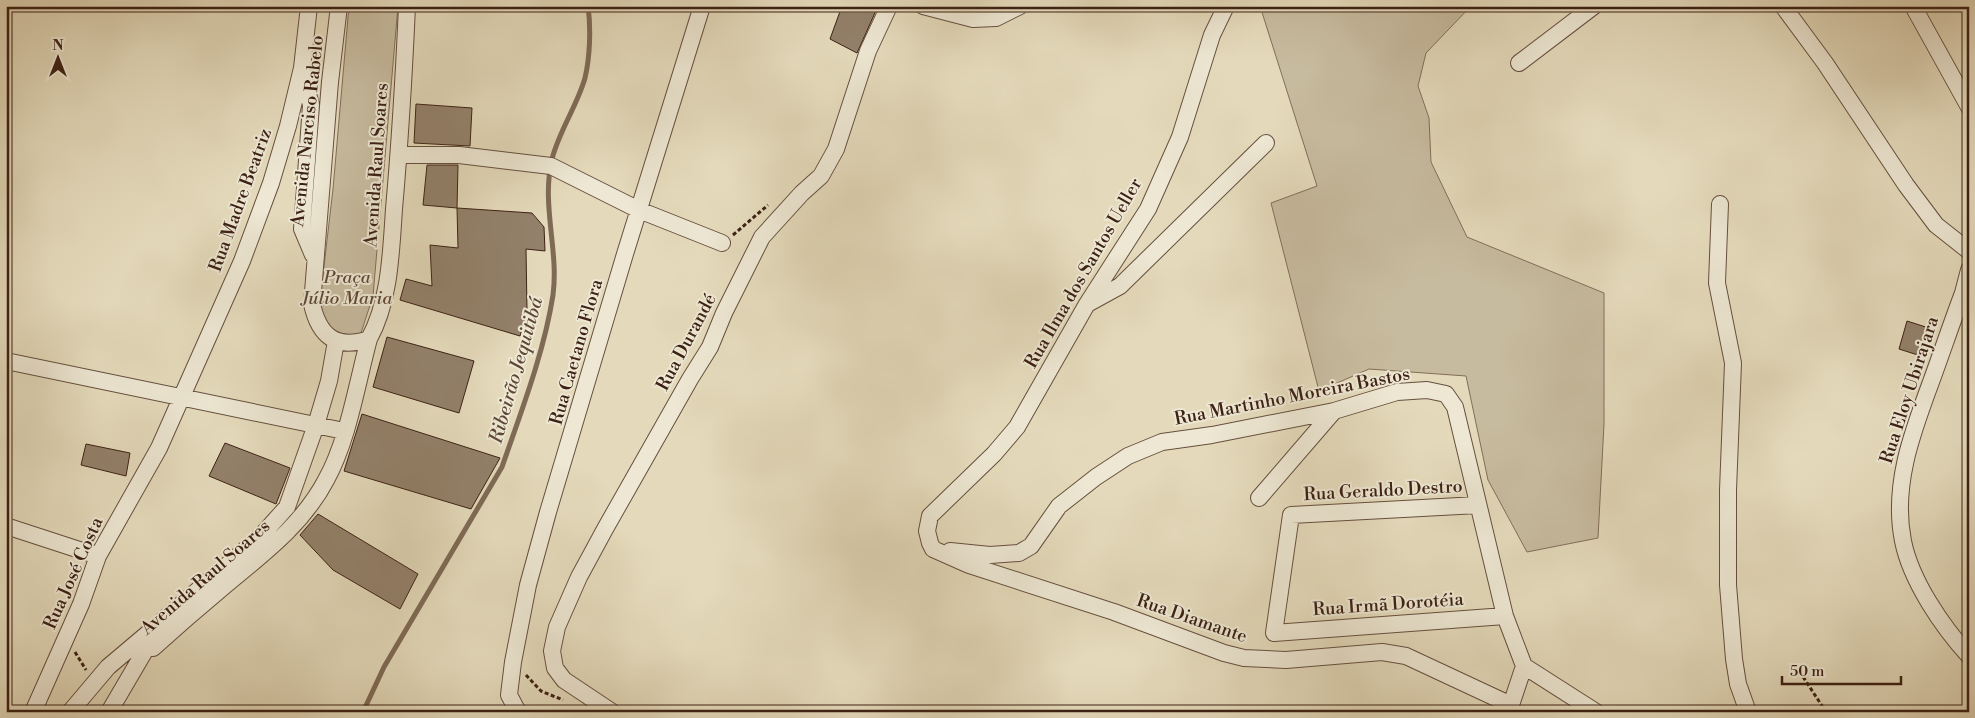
<svg xmlns="http://www.w3.org/2000/svg" width="1975" height="718" font-family="'Libre Bodoni',serif">
  <style>
    .green { fill: #c7bb9f; stroke: #826e5a }
    .lines { fill: none; stroke-linecap: round; stroke-linejoin: round }
    .stream { stroke: #7f6a56; stroke-width: 5 }
    .building { fill: #93816b; stroke: #3c2114 }
    .minor-casing { stroke: #664f3e; stroke-width: 18 }
    .path { stroke: #3c2114; stroke-width: 3; stroke-dasharray: 4 2.5; stroke-linecap: butt }
    .minor { stroke: #ede7d3; stroke-width: 16 }
    .labels { text-anchor: middle; stroke-width: 4; stroke-linejoin: round; paint-order: stroke }
    .street-label { font-size: 18px; fill: #3c2114; stroke: #ede7d3 }
    .park-label { font-size: 18px; font-style: italic; fill: #5f4837; stroke: #ede7d3 }
    .water-label { font-size: 19px; font-style: italic; fill: #5d4635; stroke: #ede7d3 }
  </style>
  <rect width="100%" height="100%" fill="#e4dabb"/>
  <filter id="stains"><feTurbulence type="fractalNoise" baseFrequency=".004" numOctaves="4"/><feColorMatrix values="0 0 0 0 .2 0 0 0 0 .09 0 0 0 0 .02 0 0 0 .5 -.17"/></filter>
  <radialGradient id="worn" r=".72"><stop offset=".6" stop-color="#630" stop-opacity="0"/><stop offset="1" stop-color="#630" stop-opacity=".3"/></radialGradient>
  <path class="green" d="M 349,6 L 398,6 L 373,296 L 360,336 L 334,339 L 318,318 L 333,189 Z
    M 1260,6 L 1471,6 L 1426,53 L 1418,86 L 1429,118 L 1431,162 L 1467,237 L 1604,293 L 1604,424 L 1598,538 L 1527,552 L 1488,480 L 1466,376 L 1369,369 L 1319,391 L 1271,203 L 1317,186 Z"/>
  <g class="lines">
    <path class="stream" d="M 363,712 L 384,667 L 502,467 C 521,412 544,353 553,295 C 559,250 541,205 552,159 C 559,131 577,106 585,78 C 590,57 591,28 588,6"/>
  </g>
  <path class="building" d="M 842,6 L 878,6 L 857,53 L 830,39 Z
    M 416,104 L 472,108 L 470,146 L 414,143 Z
    M 427,165 L 458,165 L 457,208 L 423,205 Z
    M 457,208 L 532,213 L 544,227 L 545,251 L 526,249 L 527,311 L 520,336 L 400,300 L 406,279 L 432,286 L 430,245 L 458,248 Z
    M 1907,321 L 1929,328 L 1921,356 L 1899,349 Z
    M 387,337 L 474,361 L 459,413 L 373,387 Z
    M 362,414 L 500,458 L 471,509 L 344,471 Z
    M 225,443 L 290,468 L 276,504 L 209,476 Z
    M 86,444 L 130,453 L 126,476 L 81,465 Z
    M 318,514 L 418,574 L 400,609 L 333,570 L 300,535 Z"/>
  <g class="lines">
    <defs>
      <path id="minor" d="M 339,6 L 330,82 L 312,304 C 319,336 336,350 369,339 C 390,301 391,252 394,209 C 400,141 404,74 407,6
        M 923,6 L 973,19 L 996,18 L 1020,6
        M 1226,6 L 1212,35 L 1180,137 L 1148,209 L 1087,304 L 1017,427 L 994,454 L 930,516 L 927,531 L 930,543 L 933,549 L 969,565 L 1114,612 L 1224,653 L 1244,658 L 1286,660 L 1382,652 L 1406,656 L 1511,705
        M 1783,6 L 1825,63 L 1906,185 L 1936,225 L 1969,251
        M 1913,6 L 1969,107
        M 1519,63 L 1594,6
        M 302,71 L 311,105 L 302,229 L 313,255
        M 399,155 L 459,155 L 551,166 L 639,210 L 722,243
        M 1720,204 L 1717,283 L 1733,363 L 1728,490 L 1728,585 L 1734,659 L 1738,684 L 1748,712
        M 1969,270 L 1963,293 C 1952,322 1942,352 1931,382 C 1912,433 1892,486 1903,541 C 1911,581 1942,626 1969,656
        M 1089,303 L 1120,286 L 1266,143
        M 6,361 L 344,431
        M 1259,498 L 1334,411
        M 1478,505 L 1291,515 L 1274,633 L 1505,616
        M 6,526 L 98,556
        M 950,551 L 990,555 L 1019,553 L 1031,546 L 1059,506 L 1096,477 L 1128,456 L 1162,442 L 1212,435 L 1334,411 L 1397,392 L 1427,390 L 1446,394 L 1455,407 L 1505,616 L 1524,666
        M 153,648 C 175,628 198,608 222,588 C 260,556 302,526 326,480 C 348,441 357,383 369,339
        M 1524,666 L 1596,712
        M 33,712 L 81,604 L 98,556 L 159,448 L 242,261 L 271,183 L 288,126 L 302,68 L 309,6
        M 70,712 L 108,667 L 153,629
        M 109,712 L 163,620 L 261,536 L 287,507 L 316,425 L 329,381 L 336,341
        M 518,712 L 509,695 L 513,662 L 528,585 L 548,512 L 625,254 L 702,6
        M 612,712 L 564,680 L 555,668 L 552,651 L 557,627 L 579,577 L 605,529 L 690,379 L 710,347 L 724,313 L 762,237 L 802,193 L 821,176 L 836,149 L 868,51 L 889,6
        M 1512,712 L 1511,705 L 1524,666"/>
    </defs>
    <use href="#minor" class="minor-casing"/>
    <path class="path" d="M 733,235 L 768,205
      M 75,652 L 86,670
      M 1796,666 L 1826,712
      M 526,675 L 541,691 L 563,700"/>
    <use href="#minor" class="minor"/>
  </g>
  <g class="labels">
    <g class="street-label">
      <text transform="translate(307 131) rotate(-84)" y="6">Avenida Narciso Rabelo</text>
      <text transform="translate(376 165) rotate(-86)" y="6">Avenida Raul Soares</text>
      <text transform="translate(240 200) rotate(-70)" y="6">Rua Madre Beatriz</text>
      <text transform="translate(1083 273) rotate(-60)" y="6">Rua Ilma dos Santos Ueller</text>
      <text transform="translate(686 342) rotate(-62)" y="6">Rua Durandé</text>
      <text transform="translate(576 352) rotate(-74)" y="6">Rua Caetano Flora</text>
      <text transform="translate(1909 390) rotate(-72)" y="6">Rua Eloy Ubirajara</text>
      <text transform="translate(1292 396) rotate(-11)" y="6">Rua Martinho Moreira Bastos</text>
      <text transform="translate(1383 490) rotate(-3)" y="6">Rua Geraldo Destro</text>
      <text transform="translate(73 573) rotate(-66)" y="6">Rua José Costa</text>
      <text transform="translate(205 577) rotate(-41)" y="6">Avenida Raul Soares</text>
      <text transform="translate(1388 604) rotate(-4)" y="6">Rua Irmã Dorotéia</text>
      <text transform="translate(1192 618) rotate(19)" y="6">Rua Diamante</text>
    </g>
    <g class="park-label">
      <text x="347" y="283">Praça<tspan x="347" dy="21">Júlio Maria</tspan></text>
    </g>
    <g class="water-label">
      <text transform="translate(515 370) rotate(-74)" y="7">Ribeirão Jequitibá</text>
    </g>
  </g>
  <rect width="1975" height="718" fill="none" stroke="#e4dabb" stroke-width="25"/>
  <rect x="8" y="8" width="1960" height="703" fill="none" stroke="#3c2114" stroke-width="2.5"/>
  <rect x="12" y="12" width="1950" height="693" fill="none" stroke="#3c2114"/>
  <g transform="translate(58 58)" stroke="#ede7d3" stroke-width="4" paint-order="stroke">
  <path d="M0-4L9 19L0 12L-9 19Z" fill="#3c2114"/>
  <text y="-8" font-size="14" font-weight="bold" text-anchor="middle" fill="#3c2114">N</text>
  </g>
  <path d="M1782 676v8h119v-8" fill="none" stroke="#3c2114" stroke-width="2.5"/>
  <text x="1790" y="676" font-size="15" fill="#3c2114" stroke="#ede7d3" stroke-width="4" paint-order="stroke">50 m</text>
  <rect width="100%" height="100%" filter="url(#stains)"/>
  <rect width="100%" height="100%" fill="url(#worn)"/>
</svg>
